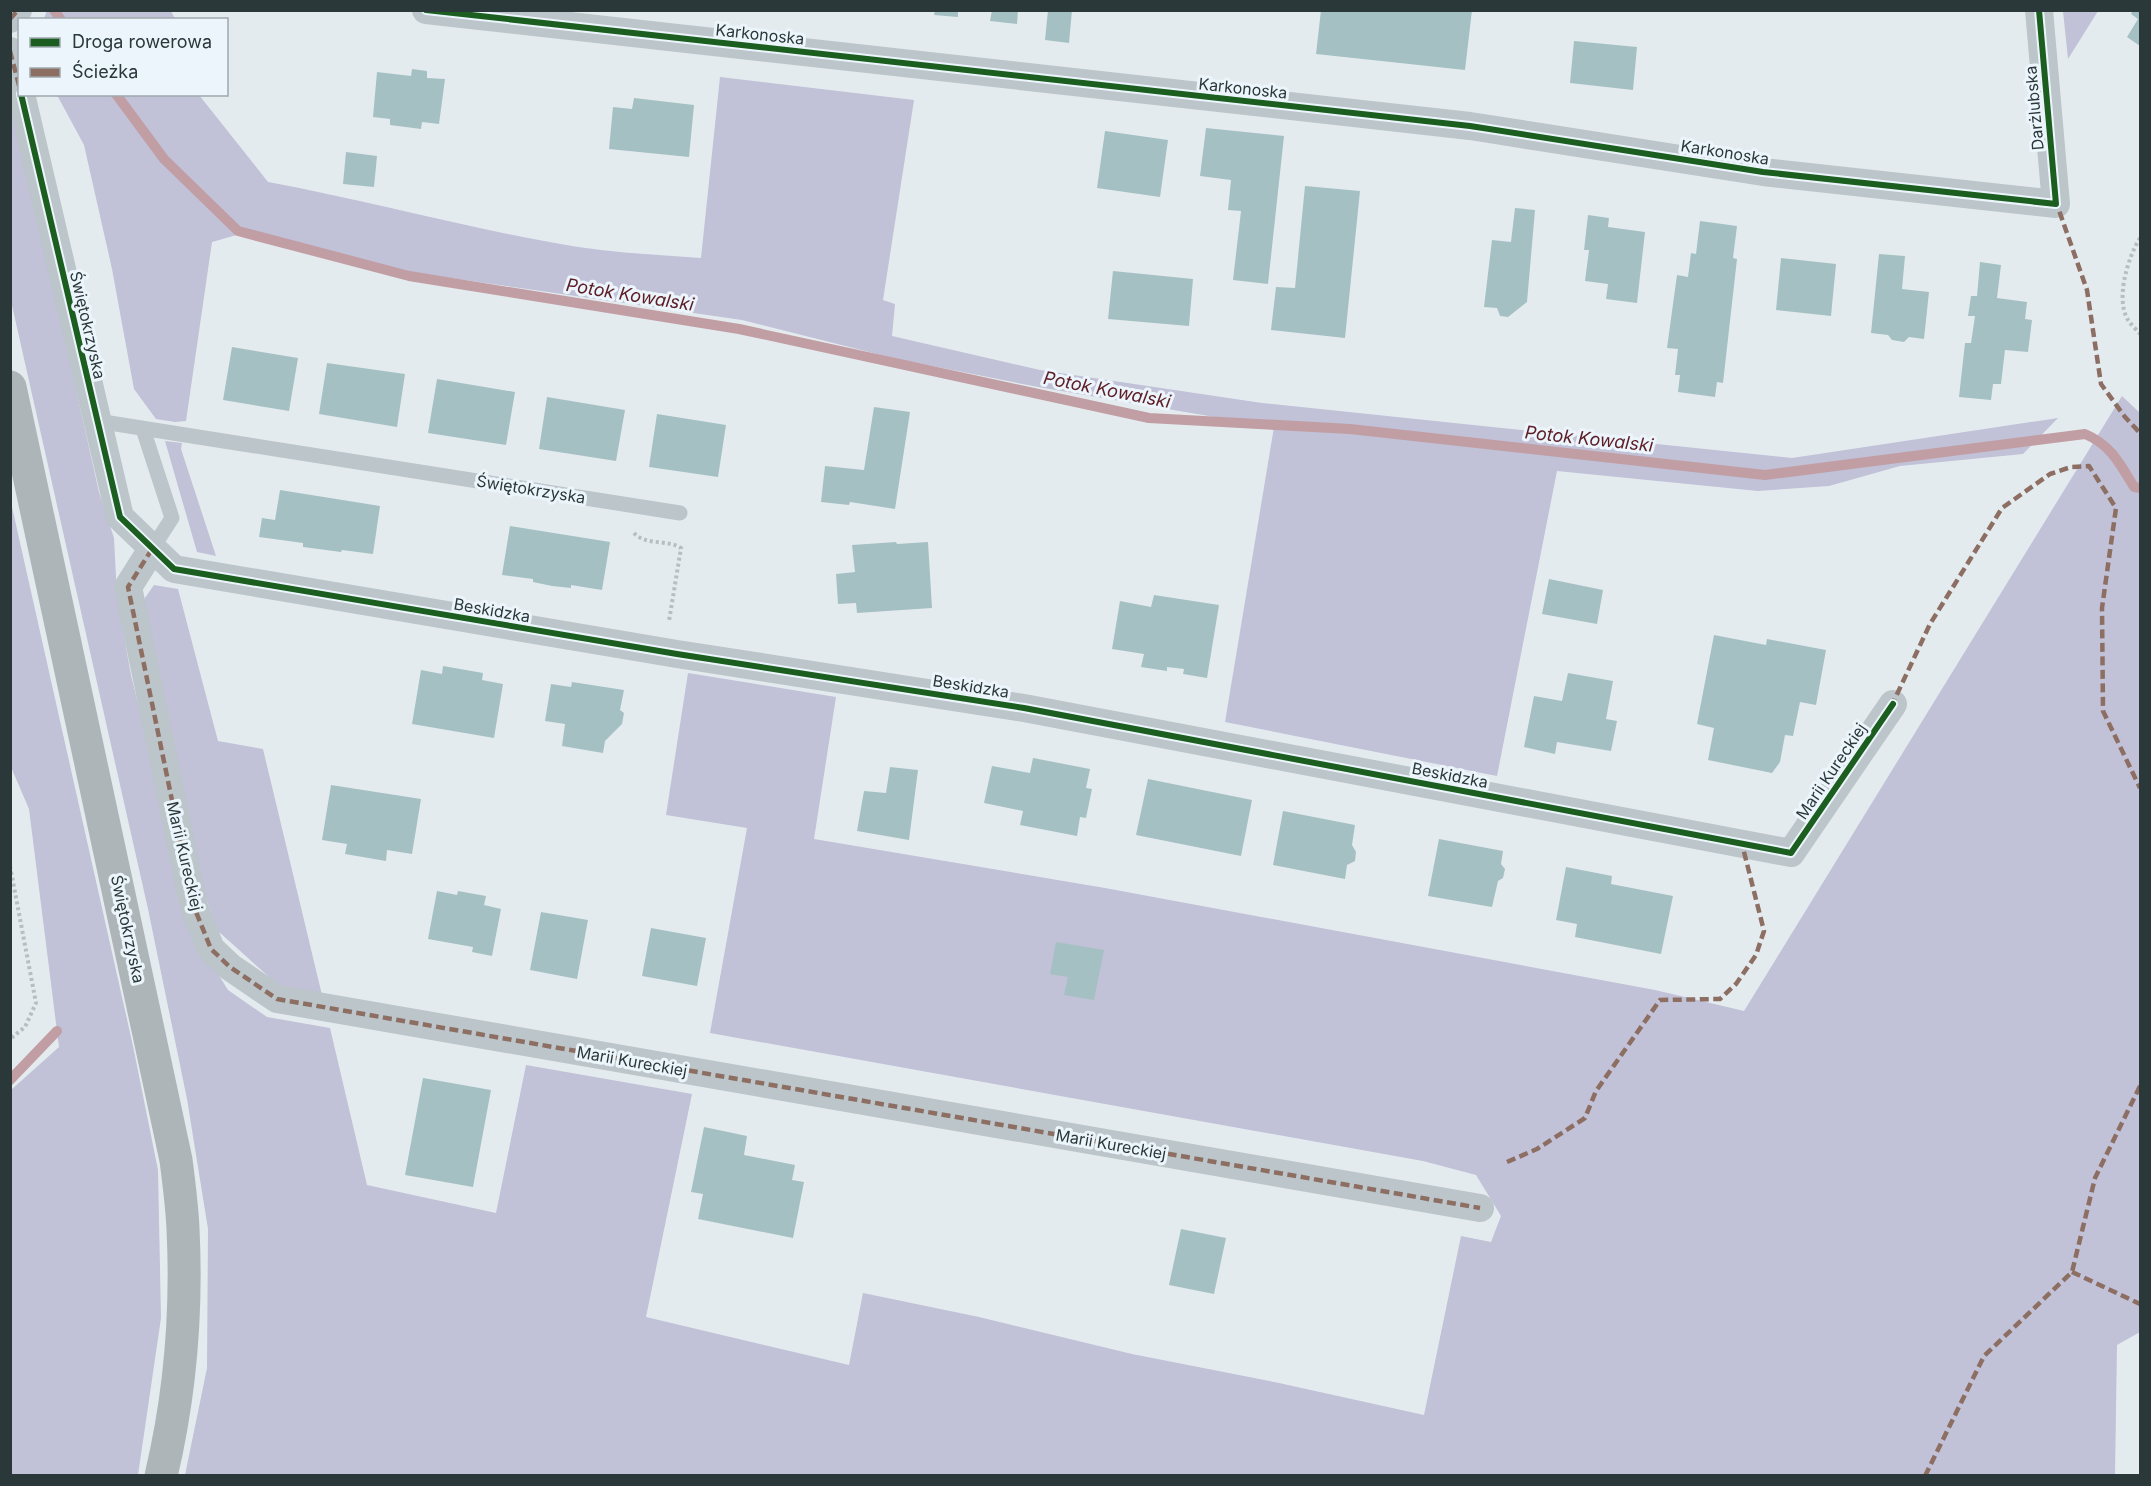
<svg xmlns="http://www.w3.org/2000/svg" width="2151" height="1486" font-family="Inter,sans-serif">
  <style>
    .green { fill: #c1c1d7 }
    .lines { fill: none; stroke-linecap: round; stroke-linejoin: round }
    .stream { stroke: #c19ea4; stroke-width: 10 }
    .building { fill: #a5c0c3 }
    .path { stroke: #b5bec1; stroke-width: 4; stroke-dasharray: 3 3; stroke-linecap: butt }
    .lane { stroke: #bcc5c9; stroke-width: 15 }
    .street { stroke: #bcc5c9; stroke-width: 28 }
    .secondary { stroke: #adb5b9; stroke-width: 33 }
    .quiet { stroke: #8d6e63; stroke-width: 4.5; stroke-dasharray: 9 4.5; stroke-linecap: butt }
    .cycleway-casing { stroke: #ecf5fb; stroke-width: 10 }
    .cycleway { stroke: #1b5e20; stroke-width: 6 }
    .labels { text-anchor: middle; stroke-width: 6; stroke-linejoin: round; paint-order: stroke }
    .street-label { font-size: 16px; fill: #2a383a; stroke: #ecf5fb }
    .water-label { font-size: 18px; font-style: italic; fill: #5d1d25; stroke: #ecf5fb }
  </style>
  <rect width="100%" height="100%" fill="#e4ebef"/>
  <path class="green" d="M 47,10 L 171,11 L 175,19 L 44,19 Z
    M 2063,11 L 2098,11 L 2068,59 Z
    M 720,77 L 914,100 L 883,300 L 895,304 L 892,336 L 1040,370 L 1262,403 L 1792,458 L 2058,418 L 2023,454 L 1900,466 L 1829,486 L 1758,491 L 1557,471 L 1497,776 L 1225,722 L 1274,427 L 1038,387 L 897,359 L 742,320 L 388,269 L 247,232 L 212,242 L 186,421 L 175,422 L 156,419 L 134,389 L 112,269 L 84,145 L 57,95 L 199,95 L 268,182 C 371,201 473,230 578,247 C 618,253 660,255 701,258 Z
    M 10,95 L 99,492 L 114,538 L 117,597 L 131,675 L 194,935 L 228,990 L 267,1017 L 330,1028 L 367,1185 L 496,1213 L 526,1065 L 692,1094 L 646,1317 L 849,1365 L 863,1293 L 979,1317 L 1132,1354 L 1279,1383 L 1424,1415 L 1461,1236 L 1491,1242 L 1501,1216 L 1476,1175 L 1423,1161 L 710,1033 L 747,828 L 666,815 L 688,673 L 836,697 L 814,839 L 1105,888 L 1655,990 L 1744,1011 L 2122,396 L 2140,413 L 2140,1332 L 2117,1345 L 2115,1475 L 185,1475 L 207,1368 L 208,1229 L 187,1099 L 148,909 L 11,301 Z
    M 165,441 L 182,443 L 181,449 L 216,556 L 197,552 Z
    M 10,498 L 133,1046 L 158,1170 L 161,1318 L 138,1475 L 11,1475 L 11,1090 L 59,1047 L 29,809 L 11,767 Z
    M 154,585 L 178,589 L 218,741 L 263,749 L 322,995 L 278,985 L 218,931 L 203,891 L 138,608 Z"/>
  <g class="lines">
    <path class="stream" d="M 54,10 L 61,20
      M 116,94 L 164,159 L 238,231 L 409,276 L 739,329 L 1149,418 L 1350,429 L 1765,475 L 2085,434 C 2111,445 2120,464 2134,487 L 2140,488
      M 10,1080 L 57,1031"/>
  </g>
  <path class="building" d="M 935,10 L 958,10 L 958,17 L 934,15 Z
    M 992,10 L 1018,10 L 1017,24 L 990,21 Z
    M 1048,10 L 1072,10 L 1069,43 L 1045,40 Z
    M 1321,10 L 1472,10 L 1465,70 L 1316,54 Z
    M 2133,10 L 2140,10 L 2140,46 L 2127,37 L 2138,19 L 2131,14 Z
    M 1574,41 L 1637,47 L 1633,90 L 1570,83 Z
    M 412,69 L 427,71 L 427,78 L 445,79 L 439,124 L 422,122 L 421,129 L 390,125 L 390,119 L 373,117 L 377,72 L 411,76 Z
    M 634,98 L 694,105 L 689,157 L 609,149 L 613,107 L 632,109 Z
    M 1206,128 L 1284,136 L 1268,284 L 1233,280 L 1241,211 L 1228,210 L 1231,180 L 1200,176 Z
    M 1105,131 L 1168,140 L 1160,197 L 1097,188 Z
    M 346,152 L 377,156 L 374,187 L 343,184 Z
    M 1305,186 L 1360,191 L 1345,338 L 1271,330 L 1276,287 L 1295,288 Z
    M 1515,208 L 1535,210 L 1527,302 L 1508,317 L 1500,316 L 1497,308 L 1484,307 L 1492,240 L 1511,242 Z
    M 1588,215 L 1609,218 L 1608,227 L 1645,232 L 1637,303 L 1606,299 L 1608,284 L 1585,281 L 1589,250 L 1584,250 Z
    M 1700,221 L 1737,226 L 1733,258 L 1737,259 L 1723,383 L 1717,382 L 1715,397 L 1678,392 L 1680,375 L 1675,375 L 1678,349 L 1667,348 L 1677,275 L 1688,277 L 1691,253 L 1696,254 Z
    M 1879,254 L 1905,256 L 1902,289 L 1929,292 L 1924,339 L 1909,337 L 1904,342 L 1892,340 L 1888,335 L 1871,333 Z
    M 1781,258 L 1836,264 L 1831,316 L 1776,310 Z
    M 1980,262 L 2001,265 L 1997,298 L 2027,302 L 2025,319 L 2032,320 L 2028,352 L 2005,350 L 2001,384 L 1993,384 L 1991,400 L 1959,397 L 1965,343 L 1971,343 L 1975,316 L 1968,316 L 1971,296 L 1977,296 Z
    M 1113,271 L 1193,279 L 1189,326 L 1108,319 Z
    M 232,347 L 298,358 L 289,411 L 223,400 Z
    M 327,363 L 405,374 L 397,427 L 319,414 Z
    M 437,379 L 515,392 L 506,445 L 428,433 Z
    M 547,397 L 625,410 L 616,461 L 539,449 Z
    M 874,407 L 910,412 L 895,509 L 850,502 L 849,505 L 821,502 L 825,466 L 864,470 Z
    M 657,414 L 726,425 L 718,477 L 649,467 Z
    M 280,490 L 380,506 L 373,554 L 342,550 L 341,552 L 303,547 L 303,543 L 259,537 L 262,518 L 275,520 Z
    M 510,526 L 610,542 L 602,590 L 571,585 L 571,588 L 552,586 L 533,582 L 533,579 L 502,575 Z
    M 896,542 L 897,544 L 928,542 L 932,608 L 857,613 L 856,603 L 838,604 L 836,574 L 855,572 L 852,545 Z
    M 1549,579 L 1603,590 L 1597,624 L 1542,614 Z
    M 1154,595 L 1219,605 L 1207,678 L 1183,674 L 1184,669 L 1167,667 L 1167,671 L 1141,667 L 1144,654 L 1112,649 L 1120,601 L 1151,607 Z
    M 1714,635 L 1766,645 L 1767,639 L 1826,650 L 1816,705 L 1800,702 L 1793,736 L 1785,735 L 1780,762 L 1772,773 L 1708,760 L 1714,728 L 1697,724 Z
    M 443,666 L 483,673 L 482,680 L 503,684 L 494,738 L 412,724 L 421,670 L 442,674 Z
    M 1568,673 L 1613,681 L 1606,719 L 1617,721 L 1611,751 L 1557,742 L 1555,754 L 1524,747 L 1534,696 L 1562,701 Z
    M 572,682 L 624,690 L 620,710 L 624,713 L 622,724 L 605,741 L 603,753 L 562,746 L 565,724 L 545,721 L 551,684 L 571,687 Z
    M 1033,758 L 1090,769 L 1086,788 L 1092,789 L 1086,818 L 1080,817 L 1077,836 L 1020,825 L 1023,811 L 984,803 L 992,766 L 1030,773 Z
    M 890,767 L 918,770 L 909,840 L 857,831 L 864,791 L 886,793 Z
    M 1148,779 L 1252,800 L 1241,856 L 1136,835 Z
    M 331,785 L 421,799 L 412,854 L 387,850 L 386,861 L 345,854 L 347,844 L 322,840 Z
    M 1283,811 L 1355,825 L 1352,845 L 1356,852 L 1355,861 L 1347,865 L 1345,879 L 1273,865 Z
    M 1439,839 L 1503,851 L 1501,864 L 1505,869 L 1503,878 L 1498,881 L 1492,907 L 1428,896 Z
    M 1566,867 L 1612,876 L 1611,884 L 1673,896 L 1661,954 L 1575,937 L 1577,924 L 1556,920 Z
    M 437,891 L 457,895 L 458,891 L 486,896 L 484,905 L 501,909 L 492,956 L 472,952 L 473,947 L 428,939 Z
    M 541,912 L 588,920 L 577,979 L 530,970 Z
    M 651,928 L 706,938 L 697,986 L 642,976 Z
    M 1056,942 L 1104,950 L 1094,1000 L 1064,995 L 1068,977 L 1050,974 Z
    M 423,1078 L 491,1090 L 473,1187 L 405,1175 Z
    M 704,1127 L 747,1136 L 744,1155 L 795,1165 L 792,1180 L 804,1182 L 793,1238 L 698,1219 L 703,1194 L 691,1192 Z
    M 1181,1229 L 1226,1238 L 1214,1294 L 1169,1285 Z"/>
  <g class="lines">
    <path class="path" d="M 2140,238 C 2128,257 2115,299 2128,320 C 2131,325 2137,330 2140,334
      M 634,533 C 646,546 667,539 681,548 L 669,621
      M 10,866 L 36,1003 L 25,1027 L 10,1039"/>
    <path class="lane" d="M 97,421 L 680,513
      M 143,429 L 172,518 L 152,549"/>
    <path class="street" d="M 426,10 L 1470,126 L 1763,172 L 2056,204 L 2039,10
      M 10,19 L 18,10
      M 10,51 L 20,89
      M 21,94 L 120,517 L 174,569 L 677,654 L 1024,708 L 1791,853 L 1893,704
      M 152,549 L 128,587 L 194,907 L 211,949 L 230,967 L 277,999 L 1480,1208"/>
    <path class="secondary" d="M 10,387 L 176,1160 C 179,1183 182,1206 183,1229 C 187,1310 180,1396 161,1476"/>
    <path class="quiet" d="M 10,19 L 18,10
      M 10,51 L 20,89
      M 2055,199 L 2087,290 L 2101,384 L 2125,417 L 2140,433
      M 152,549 L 128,587 L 194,907 L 211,949 L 230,967 L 277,999 L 1480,1208
      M 1891,707 L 1930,624 L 2002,508 L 2050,474 L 2071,467 L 2089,466 L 2116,508 L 2102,608 L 2103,711 L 2140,788
      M 1507,1162 L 1537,1149 L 1585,1118 L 1596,1091 L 1660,1000 L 1720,999 L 1736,984 L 1756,955 L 1764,931 L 1742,844
      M 2072,1272 L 2140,1304
      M 1925,1476 L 1984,1356 L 2072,1272 L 2095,1178 L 2140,1086"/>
    <defs>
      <path id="cycleway" d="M 426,10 L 1470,126 L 1763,172 L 2056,204 L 2039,10
        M 21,94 L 120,517 L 174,569 L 677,654 L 1024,708 L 1791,853 L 1893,704"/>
    </defs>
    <use href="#cycleway" class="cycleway-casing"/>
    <use href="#cycleway" class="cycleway"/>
  </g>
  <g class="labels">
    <g class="street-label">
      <text transform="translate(760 34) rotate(6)" y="6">Karkonoska</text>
      <text transform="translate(1243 88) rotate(6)" y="6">Karkonoska</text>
      <text transform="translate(2034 108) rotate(-95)" y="6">Darżlubska</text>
      <text transform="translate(1725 152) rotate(9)" y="6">Karkonoska</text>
      <text transform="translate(88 325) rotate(77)" y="6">Świętokrzyska</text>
      <text transform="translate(531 489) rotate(9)" y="6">Świętokrzyska</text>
      <text transform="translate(492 610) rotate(10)" y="6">Beskidzka</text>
      <text transform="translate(971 686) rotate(9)" y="6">Beskidzka</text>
      <text transform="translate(1831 771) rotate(-56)" y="6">Marii Kureckiej</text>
      <text transform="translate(1450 775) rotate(11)" y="6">Beskidzka</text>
      <text transform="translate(185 856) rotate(77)" y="6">Marii Kureckiej</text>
      <text transform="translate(128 929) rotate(78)" y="6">Świętokrzyska</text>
      <text transform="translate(632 1061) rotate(10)" y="6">Marii Kureckiej</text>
      <text transform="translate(1111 1144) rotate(10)" y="6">Marii Kureckiej</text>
    </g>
    <g class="water-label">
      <text transform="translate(630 295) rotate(9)" y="6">Potok Kowalski</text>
      <text transform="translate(1107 390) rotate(11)" y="6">Potok Kowalski</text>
      <text transform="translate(1589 439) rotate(6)" y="6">Potok Kowalski</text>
    </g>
  </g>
  <rect width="2151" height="1486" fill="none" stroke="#2a383a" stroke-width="24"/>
  <rect x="18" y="18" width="210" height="78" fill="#ecf5fb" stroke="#9ea9ae" stroke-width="1.5"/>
  <rect x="30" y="38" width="30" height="9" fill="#1b5e20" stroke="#9ea9ae" stroke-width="1.5"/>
  <text x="72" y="48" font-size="18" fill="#2a383a">Droga rowerowa</text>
  <rect x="30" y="68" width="30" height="9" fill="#8d6e63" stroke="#9ea9ae" stroke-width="1.5"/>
  <text x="72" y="78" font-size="18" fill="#2a383a">Ścieżka</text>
</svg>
